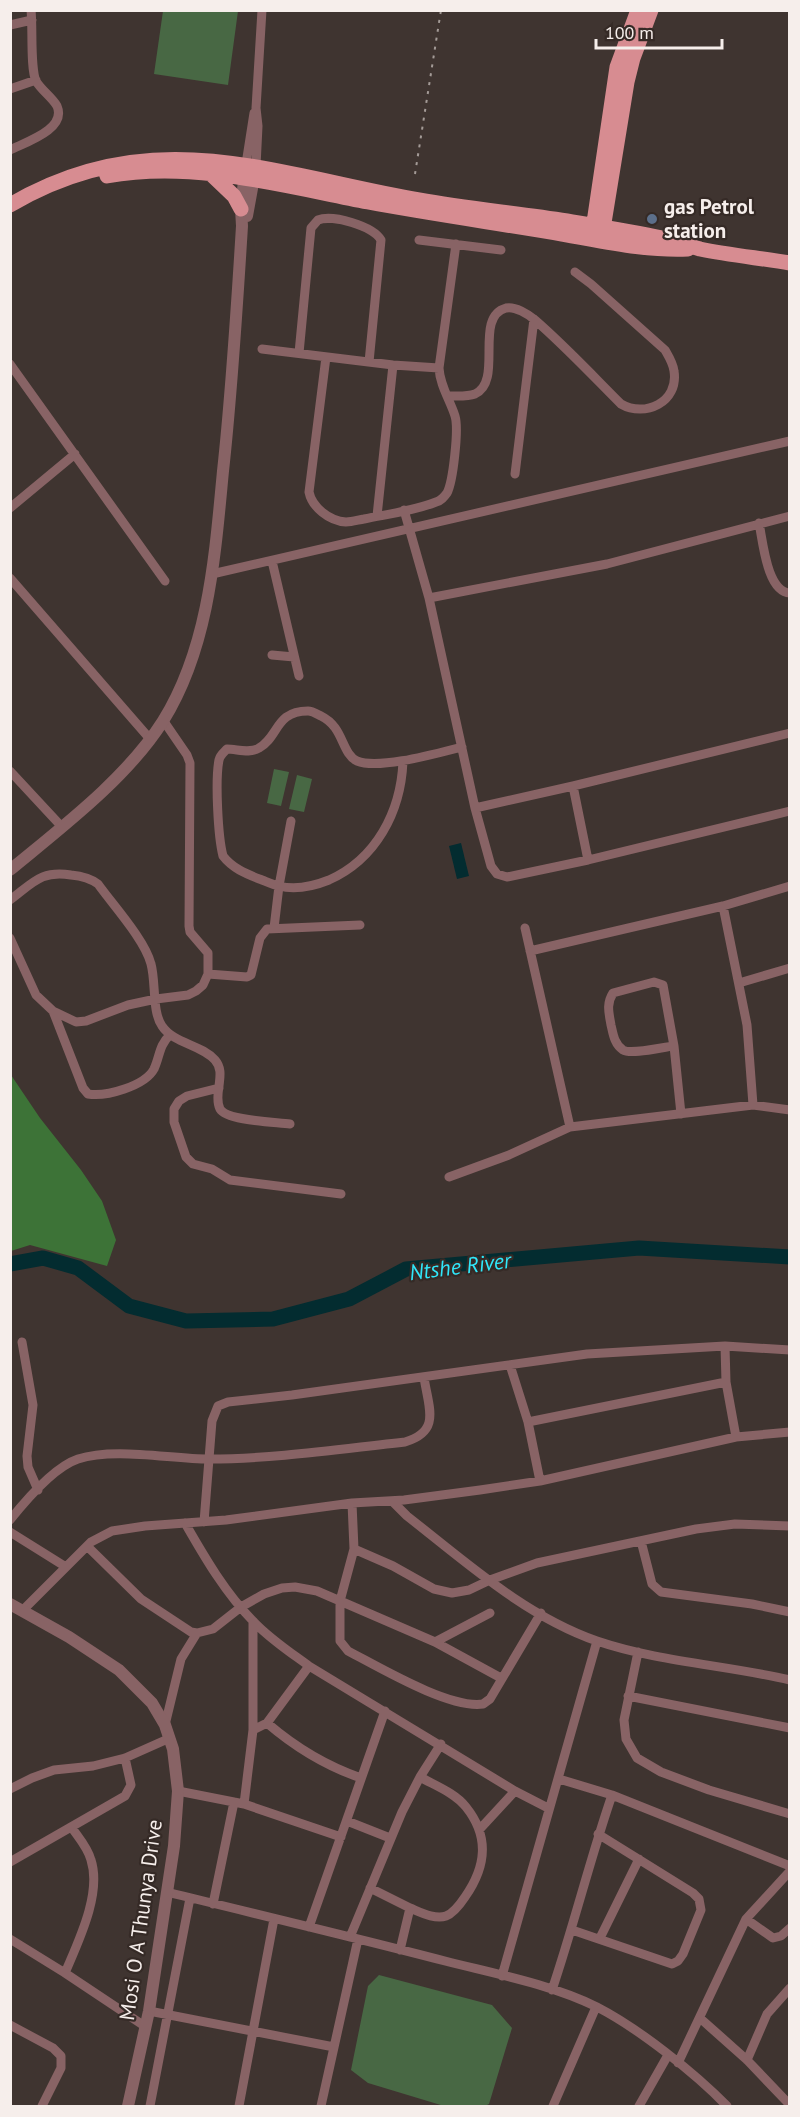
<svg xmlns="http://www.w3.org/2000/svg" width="800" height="2117" font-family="'PT Sans',sans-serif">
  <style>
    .green { fill: #486844 }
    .forest { fill: #3d7337 }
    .water { fill: #032c30 }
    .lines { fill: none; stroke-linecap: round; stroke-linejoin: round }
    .river { stroke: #032c30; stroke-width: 15 }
    .minor { stroke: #886365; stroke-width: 9 }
    .tertiary { stroke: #886365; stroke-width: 12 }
    .primary { stroke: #d78c91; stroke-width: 15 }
    .rail { stroke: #a49b97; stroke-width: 2; stroke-dasharray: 3 6; stroke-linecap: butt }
    .service-dot { fill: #5c6f8a; stroke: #352a26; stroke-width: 2 }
    .labels { text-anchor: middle; stroke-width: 4.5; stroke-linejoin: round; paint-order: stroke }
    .poi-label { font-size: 21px; font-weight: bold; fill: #f6eeeb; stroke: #352a26; text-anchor: start }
    .street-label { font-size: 21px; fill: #f6eeeb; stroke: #352a26 }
    .water-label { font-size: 22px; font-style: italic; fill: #30e7fa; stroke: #352a26 }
  </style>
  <rect width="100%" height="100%" fill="#3f3430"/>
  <path class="green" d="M 163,11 L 238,11 L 228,85 L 154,74 Z
    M 274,769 L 289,772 L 281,806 L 267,803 Z
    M 297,775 L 312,779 L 304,812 L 289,809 Z
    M 379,1975 L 492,2005 L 512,2028 L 489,2104 L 485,2106 L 444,2106 L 368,2083 L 351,2070 L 368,1986 Z"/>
  <path class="forest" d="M 11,1075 L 40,1118 L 81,1170 L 102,1201 L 116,1240 L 107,1266 L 30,1245 L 11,1251 Z"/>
  <path class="water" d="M 461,843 L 469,876 L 457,879 L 449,846 Z"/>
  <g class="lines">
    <path class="river" d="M 10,1264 L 43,1258 L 78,1268 L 129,1306 L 186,1321 L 273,1319 L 349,1299 L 406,1269 L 639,1248 L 790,1257"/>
    <path class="minor" d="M 10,25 L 32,20
      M 10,89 L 36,80
      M 10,150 C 26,142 67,129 57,106 C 52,97 41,90 36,81 C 30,68 33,27 31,10
      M 246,164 L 254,113
      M 256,166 L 258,126 L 256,108 L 262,10
      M 419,240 L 501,250
      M 262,349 L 393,365 L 439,368
      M 299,353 L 311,228 L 318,220 C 332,214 373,226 381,240 L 369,362
      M 326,357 L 309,492 C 312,507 329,521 346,522 C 352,522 358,520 364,519 C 388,514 414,511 436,502 C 441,501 444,497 447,493 C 453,482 459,429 455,416 C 450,400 440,386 439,368 L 456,244
      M 10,364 L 165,581
      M 448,396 C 457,396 467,397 475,394 C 504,381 473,317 506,308 C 515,306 528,314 535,320 C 565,346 593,376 621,404 C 645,418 679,402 674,371 C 673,363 669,357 665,350 L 591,284 L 575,272
      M 515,474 L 534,319
      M 10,508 L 75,454
      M 404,510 L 429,598 L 475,808 L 491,866 L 497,874 L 507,877 L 588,860 L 790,811
      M 377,516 L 393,365
      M 759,523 C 763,542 767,592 790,593
      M 272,561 L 299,676
      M 212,574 L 790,441
      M 10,578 L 150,739
      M 429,598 L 607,564 L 790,516
      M 272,655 L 294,657
      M 403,761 C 401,812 376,859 329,880 C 314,886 295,890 279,886 C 273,885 267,882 262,880 C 247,874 233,869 223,856 C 218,837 215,780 219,760 C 220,755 223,753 227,749 C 237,749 250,754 259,748 C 279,737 275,711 308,711 C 312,711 317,714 321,716 C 344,727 341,753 357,761 C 379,770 438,753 462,747
      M 10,771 L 62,827
      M 573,786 L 588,860
      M 475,808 L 573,786 L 790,733
      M 10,900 C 33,883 41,870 71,875 C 81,876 90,878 98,884 C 113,905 145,940 151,964 C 156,982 152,1012 162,1026 C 174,1044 201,1044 215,1060 C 222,1068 220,1077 219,1086 C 218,1092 217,1103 220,1109 C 227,1121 276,1122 290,1124
      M 723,906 L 747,1025 L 753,1105
      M 274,928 L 279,886 L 291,821
      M 525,928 L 570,1127
      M 10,938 L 36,995 L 53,1011 L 76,1022 L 86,1021 L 128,1005 L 156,999 L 188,995 L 196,991 L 203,985 L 208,974 L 208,953 L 190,932 L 189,926 L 190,763 L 187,755 L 163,720
      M 530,951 L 723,906 L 790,886
      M 208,974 L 247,977 L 251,975 L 260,938 L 267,929 L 360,925
      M 739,983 L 790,968
      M 53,1011 L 83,1088 L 88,1094 C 106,1097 145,1086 154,1069 C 160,1056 159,1045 170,1035
      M 674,1046 C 663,1047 631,1055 623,1050 C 614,1044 613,1033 611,1025 C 609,1013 606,1004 613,993 L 654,982 L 663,985 L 674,1046 L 681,1114
      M 219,1088 L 187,1096 L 179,1101 L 174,1109 L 174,1122 L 186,1157 L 193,1164 L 212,1169 L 230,1180 L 341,1194
      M 449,1177 L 509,1155 L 570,1127 L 753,1105 L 790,1110
      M 22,1342 L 33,1405 L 27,1456 L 28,1467 L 38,1490
      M 725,1346 L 726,1382 L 736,1437
      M 510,1365 L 528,1422 L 540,1481
      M 528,1422 L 726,1382
      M 392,1501 L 407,1516 C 466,1562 525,1616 597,1641 C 659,1662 726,1665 790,1680
      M 352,1503 L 354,1549 L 340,1601 L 340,1641 L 348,1651 C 379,1667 449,1709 483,1704 L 490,1699 L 541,1613
      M 10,1520 C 26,1500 54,1467 78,1459 C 114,1447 170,1459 209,1459 C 274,1459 340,1449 405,1442 C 442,1431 428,1407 424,1377
      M 204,1522 L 212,1421 L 218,1406 L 228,1402 L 292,1395 L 587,1354 L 725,1346 L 790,1350
      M 185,1523 C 205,1558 226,1594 254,1622 C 270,1639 290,1652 309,1666 L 515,1791 L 548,1808
      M 10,1532 L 66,1567
      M 641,1541 L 652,1584 L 661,1592 L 752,1604 L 790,1612
      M 87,1546 L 141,1599 L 191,1632 L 197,1633 L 213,1629 L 241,1607 L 264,1594 L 282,1588 L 295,1587 L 317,1591 L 435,1642 L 501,1678
      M 354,1549 L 393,1566 L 434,1589 L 452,1593 L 469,1590 L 490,1580 L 537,1563 L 696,1529 L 735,1524 L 790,1526
      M 22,1611 L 91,1542 L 112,1531 L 145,1526 L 226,1520 L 352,1503 L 404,1500 L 480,1490 L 540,1481 L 736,1437 L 790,1432
      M 435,1642 L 490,1613
      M 638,1652 L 624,1720 L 626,1739 L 637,1758 L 661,1772 L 709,1790 L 790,1814
      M 628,1696 L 790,1728
      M 267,1723 C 295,1747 326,1766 361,1778
      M 165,1725 L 181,1659 L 197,1633
      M 253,1730 L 267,1723 L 309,1666
      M 559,1779 L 612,1795 L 790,1866
      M 10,1789 L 32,1778 L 54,1770 L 93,1766 L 125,1758 L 170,1738
      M 178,1791 L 244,1804 L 341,1837
      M 244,1804 L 253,1730 L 253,1622
      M 347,1821 L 390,1838
      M 479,1830 L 515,1791
      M 10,1862 L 125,1796 L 131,1785 L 125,1758
      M 370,1888 L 410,1908
      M 167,1892 C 260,1915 353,1937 445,1961 C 496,1974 550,1984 597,2007 C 638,2028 695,2073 727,2106
      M 213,1904 L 234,1802
      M 746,1919 L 773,1938 L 781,1936 L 790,1928
      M 309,1927 L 385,1711
      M 572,1930 L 672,1964 L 678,1961 L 683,1954 L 701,1910 L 699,1899 L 693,1893 L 598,1834
      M 350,1937 L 402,1812 L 420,1777 L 441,1744
      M 600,1938 L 639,1859
      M 10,1939 L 65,1973 L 146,2027
      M 400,1950 L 410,1908 C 420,1912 435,1920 446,1916 C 454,1913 461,1903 465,1897 C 486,1867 490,1837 466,1807 C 455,1793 436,1786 420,1777
      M 65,1973 C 78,1942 102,1894 91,1860 C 88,1848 79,1838 72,1828
      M 502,1976 C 533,1864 566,1753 597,1641
      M 552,1990 C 574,1925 590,1859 612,1795
      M 149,2011 L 334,2047
      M 701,2019 L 747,2060 L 790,2105
      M 10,2025 L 53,2048 L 61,2056 L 61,2068 L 42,2106
      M 747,2060 L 767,2014 L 790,1988
      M 678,2063 L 746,1919 L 790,1871
      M 150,2106 L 190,1898
      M 239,2106 L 274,1919
      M 321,2106 L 358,1939
      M 553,2106 L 596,2007
      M 639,2106 L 668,2055"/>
    <path class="tertiary" d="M 247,216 L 255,172
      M 10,870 C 62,827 127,778 163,721 C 209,647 215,555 223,471 C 232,389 237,307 242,226 L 241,209 L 245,171
      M 10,1604 L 69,1637 L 119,1670 L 152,1703 L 165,1725 L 173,1749 L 178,1791 L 174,1846 L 149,2011 L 128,2106"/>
    <path class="primary" d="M 212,175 L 234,196 L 241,209
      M 107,176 C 193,160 284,186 368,202 C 432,214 497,223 562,234 C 603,241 646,251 688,249
      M 10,205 C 152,121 272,174 419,200 C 468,209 518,213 567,221 C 601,227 636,232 670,240 C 680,242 690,246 700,249 C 729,255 760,258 790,263
      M 602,235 L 627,82 L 633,58 L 651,10
      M 592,236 L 617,67 L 638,10"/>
    <path class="rail" d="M 415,174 L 441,10"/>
  </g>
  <circle class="service-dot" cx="652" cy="219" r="6"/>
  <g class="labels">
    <g class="poi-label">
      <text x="664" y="214">gas Petrol<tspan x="664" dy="24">station</tspan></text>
    </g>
    <g class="street-label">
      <text transform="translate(141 1920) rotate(-82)" y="7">Mosi O A Thunya Drive</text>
    </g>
    <g class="water-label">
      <text transform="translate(460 1266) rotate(-7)" y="8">Ntshe River</text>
    </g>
  </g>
  <rect width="800" height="2117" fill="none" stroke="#f6eeeb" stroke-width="24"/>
  <path d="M596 39v9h126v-9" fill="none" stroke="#f6eeeb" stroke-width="3"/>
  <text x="605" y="39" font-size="18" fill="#f6eeeb" stroke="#352a26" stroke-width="4.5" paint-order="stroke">100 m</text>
</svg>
